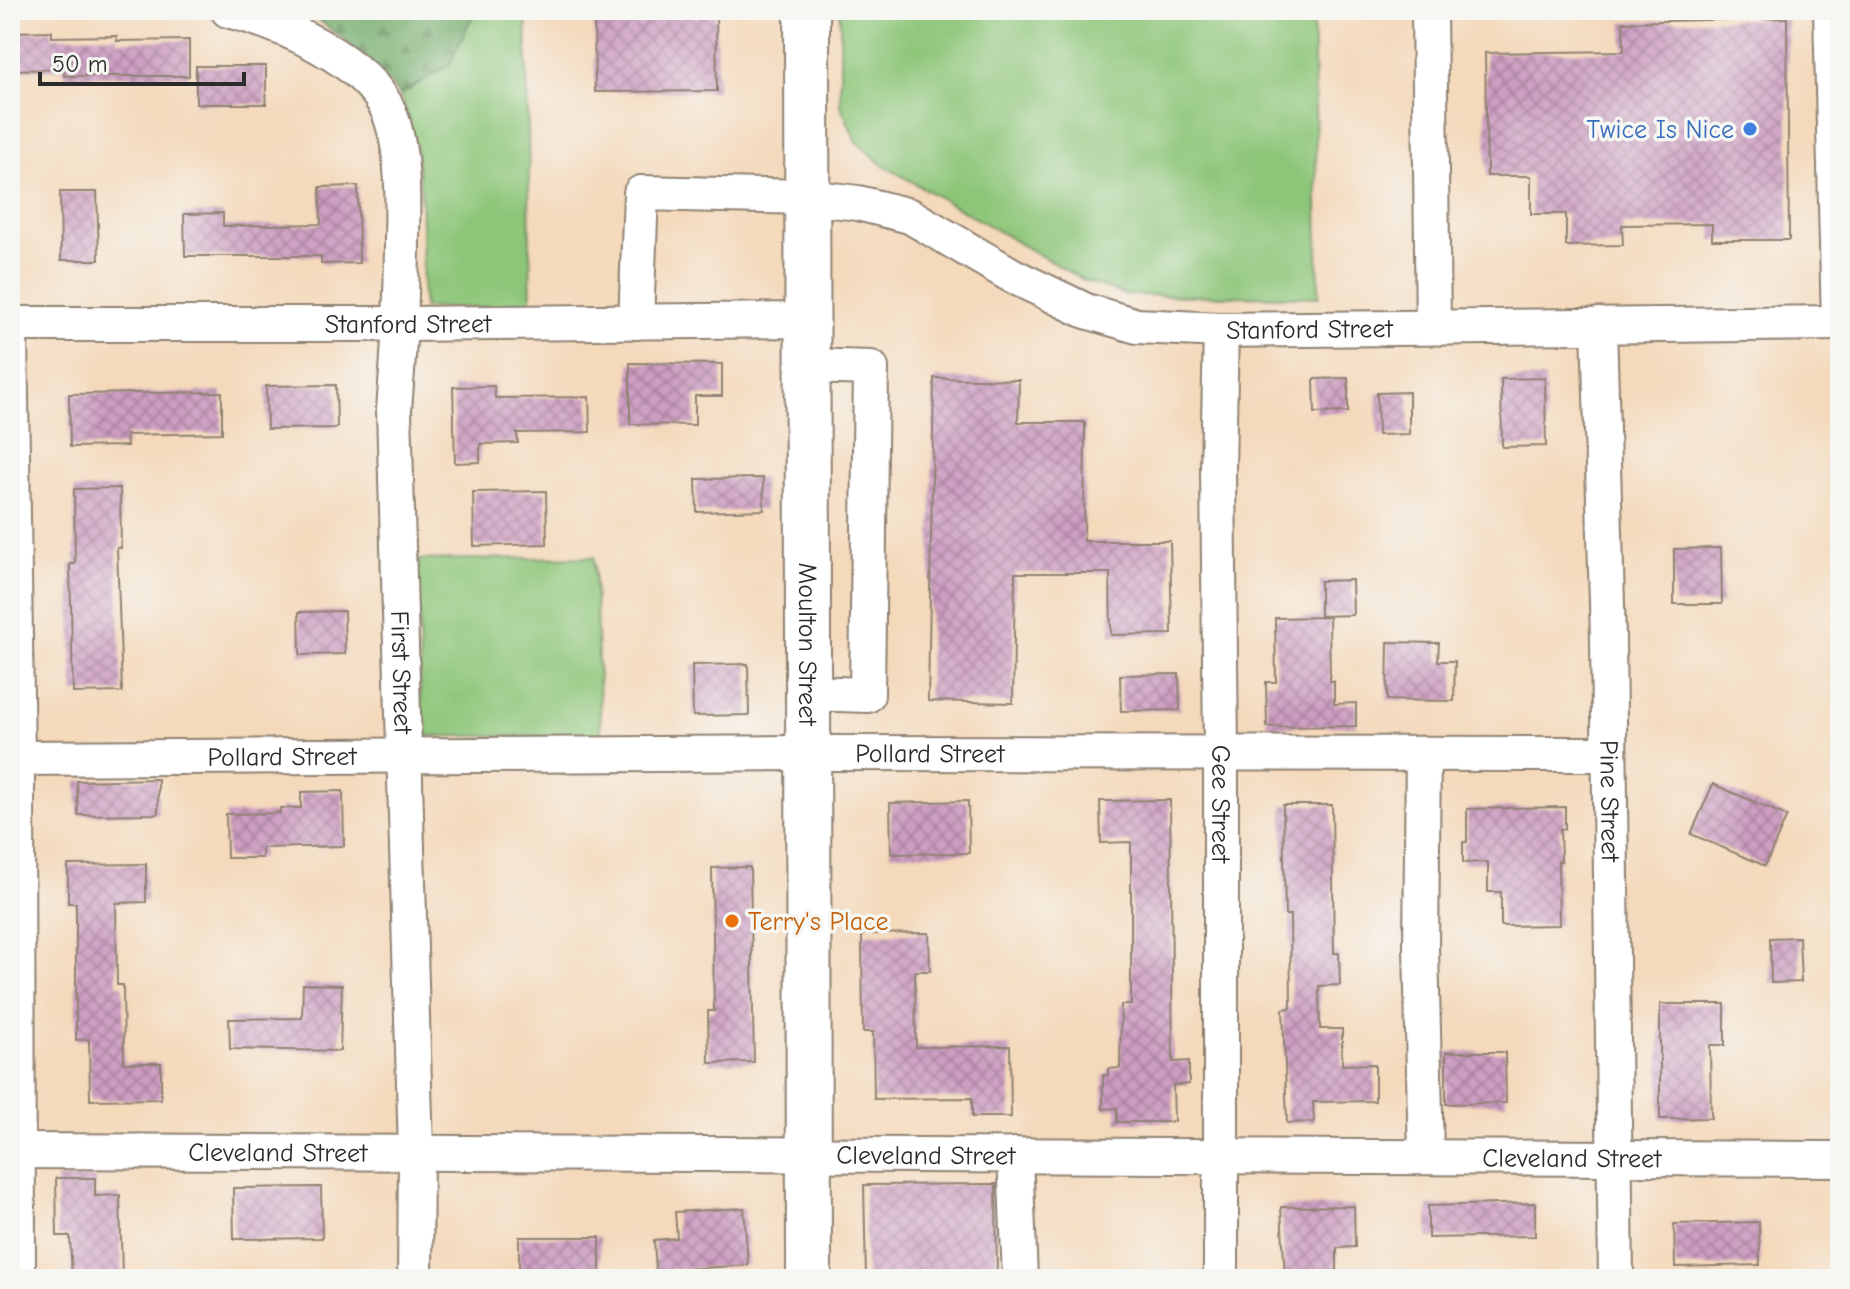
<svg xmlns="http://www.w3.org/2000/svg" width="1850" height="1289" font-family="'Comic Neue',sans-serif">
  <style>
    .grass { fill: #8ec679; stroke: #5c7852; stroke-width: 2 }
    .forest { fill: url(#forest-firs); stroke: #4e6b4a; stroke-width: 2 }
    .building { fill: url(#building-cross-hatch) }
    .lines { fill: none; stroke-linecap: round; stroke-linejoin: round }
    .minor-casing { stroke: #908273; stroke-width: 38 }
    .major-casing { stroke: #908273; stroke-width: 48 }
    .minor { stroke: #fff; stroke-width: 34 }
    .major { stroke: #fff; stroke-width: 44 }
    .shop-dot { fill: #3f7fe0; stroke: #f6f6f2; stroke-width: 3 }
    .food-dot { fill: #e8710a; stroke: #f6f6f2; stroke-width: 3 }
    .labels { text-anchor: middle; stroke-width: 7; stroke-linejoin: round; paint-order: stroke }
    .shop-label { font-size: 26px; fill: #366cbe; stroke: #f6f6f2; text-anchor: end }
    .street-label { font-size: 26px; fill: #2b2b2b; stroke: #f6f6f2 }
    .food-label { font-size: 26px; fill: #c56008; stroke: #f6f6f2; text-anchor: start }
  </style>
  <defs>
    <pattern id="forest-firs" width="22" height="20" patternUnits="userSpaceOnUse" patternTransform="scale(2)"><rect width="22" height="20" fill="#72ab69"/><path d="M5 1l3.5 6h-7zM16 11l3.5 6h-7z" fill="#5e8b57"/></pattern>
    <pattern id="building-cross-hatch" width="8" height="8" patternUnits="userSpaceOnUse" patternTransform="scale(2)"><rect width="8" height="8" fill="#ce9ec2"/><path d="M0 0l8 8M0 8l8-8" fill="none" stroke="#a7819e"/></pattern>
  </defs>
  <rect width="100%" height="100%" fill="#f6f6f2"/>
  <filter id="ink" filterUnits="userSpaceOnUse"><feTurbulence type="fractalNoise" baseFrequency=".0125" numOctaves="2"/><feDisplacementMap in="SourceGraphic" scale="16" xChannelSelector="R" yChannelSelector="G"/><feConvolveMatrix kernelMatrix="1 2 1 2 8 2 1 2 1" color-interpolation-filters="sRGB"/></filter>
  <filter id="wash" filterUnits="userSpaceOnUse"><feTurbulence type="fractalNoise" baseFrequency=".006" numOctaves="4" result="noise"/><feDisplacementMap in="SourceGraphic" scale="32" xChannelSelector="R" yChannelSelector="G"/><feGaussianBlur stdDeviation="1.8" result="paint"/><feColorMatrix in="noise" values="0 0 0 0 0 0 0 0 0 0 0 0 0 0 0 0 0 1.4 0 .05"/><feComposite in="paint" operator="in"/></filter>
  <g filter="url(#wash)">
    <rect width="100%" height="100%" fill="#f4d9bb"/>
    <path class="grass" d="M 478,10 L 526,10 L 531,306 L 423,308 C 421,237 428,161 400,95 L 450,64 L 469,22 Z
      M 840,10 L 1313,10 L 1319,297 L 1126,295 L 1085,281 L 881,164 L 856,141 L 840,104 Z
      M 594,557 L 601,736 L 421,736 L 418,560 Z"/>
    <path class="forest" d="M 306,10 L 478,10 L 469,22 L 450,64 L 400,95 L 365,57 Z"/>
    <g id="blocks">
      <path class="building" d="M 594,10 L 716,10 L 717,91 L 595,92 Z
        M 1787,18 L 1789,240 L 1712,240 L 1712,224 L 1622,225 L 1623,245 L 1566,246 L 1566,214 L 1531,214 L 1531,176 L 1487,176 L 1485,53 L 1624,51 L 1623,22 Z
        M 52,31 L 52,37 L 117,36 L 117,41 L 189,40 L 189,76 L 64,76 L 64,69 L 10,70 L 10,32 Z
        M 196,66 L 266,66 L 266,104 L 196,104 Z
        M 358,186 L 359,263 L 321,264 L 321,256 L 185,256 L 184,214 L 223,213 L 223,226 L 321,224 L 320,187 Z
        M 60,192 L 97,192 L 99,260 L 61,260 Z
        M 630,363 L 722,364 L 722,396 L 695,396 L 695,425 L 630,424 Z
        M 934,378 L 1019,380 L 1018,422 L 1085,422 L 1084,541 L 1170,541 L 1172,634 L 1111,635 L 1110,573 L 1015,573 L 1013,703 L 928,701 Z
        M 1348,378 L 1348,412 L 1315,413 L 1314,379 Z
        M 1545,378 L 1546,446 L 1502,447 L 1501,379 Z
        M 336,385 L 337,428 L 267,429 L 266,386 Z
        M 494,386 L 495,398 L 589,397 L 590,432 L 517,433 L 518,443 L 480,444 L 480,462 L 455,463 L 453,387 Z
        M 222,392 L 222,433 L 126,435 L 127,446 L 70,447 L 69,394 Z
        M 1409,392 L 1409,434 L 1378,435 L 1377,393 Z
        M 763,478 L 764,510 L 697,512 L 696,479 Z
        M 120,488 L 121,548 L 117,548 L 122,692 L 73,693 L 70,564 L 75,564 L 74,489 Z
        M 546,491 L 547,544 L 474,546 L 473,492 Z
        M 1721,548 L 1722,604 L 1674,604 L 1674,549 Z
        M 1352,580 L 1353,615 L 1320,616 L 1320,581 Z
        M 344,611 L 345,654 L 300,655 L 299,612 Z
        M 1329,617 L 1330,681 L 1334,681 L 1334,704 L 1356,703 L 1356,726 L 1267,727 L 1266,682 L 1276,682 L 1275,618 Z
        M 1388,642 L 1439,643 L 1438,661 L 1455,661 L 1454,701 L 1387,700 Z
        M 748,664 L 749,715 L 693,716 L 692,665 Z
        M 1179,674 L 1180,710 L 1121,711 L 1120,675 Z
        M 158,779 L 158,814 L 78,815 L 77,781 Z
        M 1713,784 L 1787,816 L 1765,866 L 1691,834 Z
        M 343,791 L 344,846 L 262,848 L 262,858 L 227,858 L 226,814 L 280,813 L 280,808 L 301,808 L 301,792 Z
        M 1170,800 L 1173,1062 L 1189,1061 L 1189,1084 L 1173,1085 L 1174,1122 L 1117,1122 L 1117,1108 L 1103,1109 L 1103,1075 L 1108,1075 L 1108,1069 L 1120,1068 L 1121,1005 L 1131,1005 L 1131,842 L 1101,843 L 1100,801 Z
        M 968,801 L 969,853 L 891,854 L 890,803 Z
        M 1283,805 L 1332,805 L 1334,953 L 1339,953 L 1340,985 L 1319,986 L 1320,1029 L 1342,1029 L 1342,1065 L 1375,1064 L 1375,1101 L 1313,1102 L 1314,1122 L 1287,1123 L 1283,1009 L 1291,1008 L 1290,915 L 1285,915 Z
        M 1565,807 L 1565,829 L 1560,829 L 1561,861 L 1558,861 L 1559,925 L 1501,926 L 1501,892 L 1488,892 L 1488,862 L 1463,863 L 1463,842 L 1467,842 L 1467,809 Z
        M 146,864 L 146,902 L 116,903 L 117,985 L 123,985 L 124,1063 L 161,1063 L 161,1099 L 90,1100 L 89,1039 L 76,1040 L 76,903 L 68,903 L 68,865 Z
        M 750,867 L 754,1062 L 709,1063 L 708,1011 L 714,1011 L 712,868 Z
        M 929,933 L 930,971 L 915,971 L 916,1047 L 1010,1046 L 1011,1117 L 972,1117 L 972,1098 L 874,1099 L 873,1032 L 863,1032 L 862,934 Z
        M 1799,937 L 1801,982 L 1771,983 L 1770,938 Z
        M 303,984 L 342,985 L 340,1051 L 230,1049 L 229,1019 L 302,1018 Z
        M 1660,1004 L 1725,1004 L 1725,1045 L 1710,1045 L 1711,1118 L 1660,1119 Z
        M 1446,1052 L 1505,1052 L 1506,1103 L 1446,1104 Z
        M 56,1178 L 95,1178 L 95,1196 L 120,1195 L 122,1279 L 72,1279 L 70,1236 L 57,1236 Z
        M 996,1184 L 997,1279 L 866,1279 L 864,1185 Z
        M 321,1187 L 322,1238 L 234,1239 L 233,1188 Z
        M 1535,1203 L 1535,1236 L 1428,1238 L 1428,1206 Z
        M 1354,1206 L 1355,1247 L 1337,1248 L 1337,1279 L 1285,1279 L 1281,1207 Z
        M 744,1208 L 748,1265 L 656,1271 L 654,1240 L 677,1238 L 675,1212 Z
        M 1759,1222 L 1760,1265 L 1675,1267 L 1674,1224 Z
        M 519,1237 L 600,1237 L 600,1279 L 519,1279 Z"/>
    </g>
  </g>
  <g filter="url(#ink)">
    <use href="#blocks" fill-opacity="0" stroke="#908273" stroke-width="2"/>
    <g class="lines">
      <defs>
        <g id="minor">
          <path id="s1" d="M 228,10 C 280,23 366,59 389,112 C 404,149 403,200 402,239 C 402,297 399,353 394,410 L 416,1152 L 415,1279"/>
          <path d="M 1429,10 L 1433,327"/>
          <path d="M 1831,10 L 1839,323"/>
          <path id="s2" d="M 636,322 L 641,193 L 807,197 L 858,203 L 910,216 L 1013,276 L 1086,311 L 1137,326 L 1221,330 L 1840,323"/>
          <path id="s3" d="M 10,324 L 402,324 L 807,320"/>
          <path id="s4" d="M 1599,325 L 1608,639 L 1616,1279"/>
          <path id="s5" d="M 1221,330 L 1218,469 L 1221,754 L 1221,1279"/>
          <path d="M 10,335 L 17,758 L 18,1279"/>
          <path d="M 807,366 L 871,368 L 867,695 L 808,693"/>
          <path d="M 1423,754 L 1421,947 L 1426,1157"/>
          <path id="s6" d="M 10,758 L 808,753 L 1609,754"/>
          <path id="s7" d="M 10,1151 L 1840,1159"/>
          <path d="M 1015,1155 L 1020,1279"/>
        </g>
        <g id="major">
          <path id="s8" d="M 807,10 L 809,1279"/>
        </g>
      </defs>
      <use href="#minor" class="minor-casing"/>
      <use href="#major" class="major-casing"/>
      <use href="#minor" class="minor"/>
      <use href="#major" class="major"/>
    </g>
  </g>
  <circle class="shop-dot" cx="1750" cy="129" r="8"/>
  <circle class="food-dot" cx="732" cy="921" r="8"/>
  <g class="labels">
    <g class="shop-label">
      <text x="1734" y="138">Twice Is Nice</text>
    </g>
    <g class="street-label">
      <text dy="9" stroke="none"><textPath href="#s3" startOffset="398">Stanford Street</textPath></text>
      <text dy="9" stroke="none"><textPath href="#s2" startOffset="826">Stanford Street</textPath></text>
      <text dy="9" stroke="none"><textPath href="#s8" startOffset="634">Moulton Street</textPath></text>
      <text dy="9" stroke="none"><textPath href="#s1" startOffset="758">First Street</textPath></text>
      <text dy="9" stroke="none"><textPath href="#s6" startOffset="920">Pollard Street</textPath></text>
      <text dy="9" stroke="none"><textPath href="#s6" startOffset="272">Pollard Street</textPath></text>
      <text dy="9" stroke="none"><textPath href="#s4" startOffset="476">Pine Street</textPath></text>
      <text dy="9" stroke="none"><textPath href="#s5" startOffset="474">Gee Street</textPath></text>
      <text dy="9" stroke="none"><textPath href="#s7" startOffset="268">Cleveland Street</textPath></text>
      <text dy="9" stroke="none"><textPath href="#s7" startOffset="916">Cleveland Street</textPath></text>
      <text dy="9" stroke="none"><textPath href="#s7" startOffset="1562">Cleveland Street</textPath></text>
    </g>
    <g class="food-label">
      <text x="748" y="930">Terry's Place</text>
    </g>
  </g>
  <rect width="1850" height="1289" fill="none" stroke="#f6f6f2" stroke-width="40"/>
  <path d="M40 72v12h204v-12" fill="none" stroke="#2b2b2b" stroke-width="4"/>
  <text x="52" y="72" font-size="24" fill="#2b2b2b" stroke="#f6f6f2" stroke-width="6" paint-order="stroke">50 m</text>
</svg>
